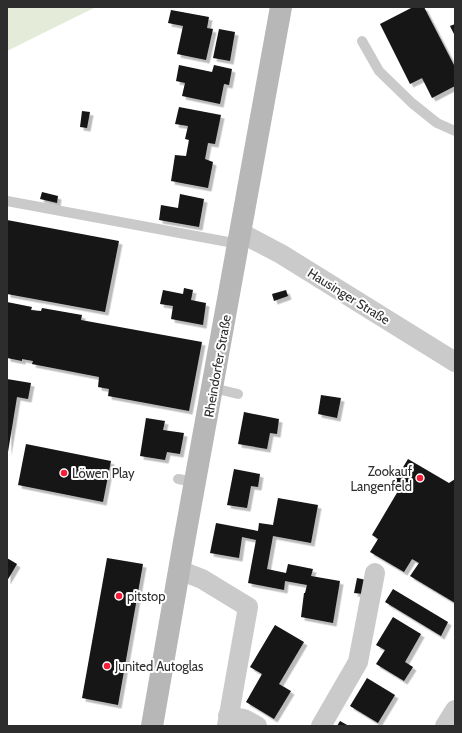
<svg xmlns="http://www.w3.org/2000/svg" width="462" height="733" font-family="Cabin,sans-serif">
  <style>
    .green { fill: #e4ecd9 }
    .building { fill: #141414; filter: url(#shadow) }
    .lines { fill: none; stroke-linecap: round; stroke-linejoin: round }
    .service { stroke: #cacaca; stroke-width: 10 }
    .minor { stroke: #cacaca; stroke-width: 20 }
    .secondary { stroke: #b7b7b7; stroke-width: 22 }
    .poi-dot { fill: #f41e38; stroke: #fff; stroke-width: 1.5 }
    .labels { text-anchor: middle; stroke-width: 4; stroke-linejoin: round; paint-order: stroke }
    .street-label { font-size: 13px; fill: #2d2d2d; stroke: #fff }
    .poi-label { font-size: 13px; fill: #2d2d2d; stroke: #fff; text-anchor: start }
  </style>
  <defs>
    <filter id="shadow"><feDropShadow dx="3.5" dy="3.5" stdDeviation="0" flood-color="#0004"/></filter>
  </defs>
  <rect width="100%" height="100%" fill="#fff"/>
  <path class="green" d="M 7,7 L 96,7 L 7,51 Z"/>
  <path class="building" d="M 413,7 L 424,7 L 455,67 L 455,86 L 432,98 L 422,78 L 410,84 L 380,24 Z
    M 171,10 L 209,17 L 207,28 L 213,29 L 206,60 L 177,54 L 183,26 L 168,23 Z
    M 455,24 L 455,36 L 450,26 Z
    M 219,29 L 235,32 L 230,61 L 213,58 Z
    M 179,65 L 212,72 L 214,65 L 232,69 L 229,85 L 224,84 L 220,104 L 182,96 L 185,83 L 176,81 Z
    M 179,107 L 221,115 L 215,144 L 208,143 L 205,159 L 213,162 L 208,188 L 171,181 L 175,155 L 186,156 L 189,140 L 185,139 L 188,126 L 175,124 Z
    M 82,111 L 90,112 L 87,128 L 80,127 Z
    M 42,192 L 58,196 L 57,203 L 40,199 Z
    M 180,194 L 204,199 L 199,227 L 159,220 L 161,205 L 178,208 Z
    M 7,220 L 119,241 L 105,312 L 7,294 Z
    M 184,288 L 193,290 L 191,300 L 206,303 L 203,325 L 171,319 L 173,306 L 160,304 L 163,290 L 183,294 Z
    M 286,290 L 288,296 L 274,301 L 272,294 Z
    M 7,302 L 32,307 L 31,310 L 41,311 L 42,308 L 82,315 L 81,320 L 202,342 L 189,411 L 108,396 L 109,389 L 98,387 L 99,377 L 32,364 L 33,361 L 22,359 L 22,361 L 7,358 Z
    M 7,379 L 31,383 L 28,399 L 17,397 L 8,452 Z
    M 321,395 L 341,398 L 337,418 L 318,414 Z
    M 244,412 L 279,419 L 277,434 L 270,433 L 267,449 L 238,444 Z
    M 146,418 L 165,421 L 163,430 L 184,433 L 180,454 L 167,452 L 165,460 L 140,456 Z
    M 26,444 L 111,461 L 103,502 L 18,485 Z
    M 408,459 L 449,483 L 455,479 L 455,603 L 410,576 L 419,563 L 412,559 L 404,572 L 370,552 L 378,539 L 372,535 L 401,486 L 394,482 Z
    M 234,469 L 260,474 L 258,487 L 251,486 L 247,508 L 227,505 Z
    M 278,498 L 318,505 L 311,543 L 273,536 L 267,569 L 286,573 L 288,564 L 313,569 L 311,576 L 340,581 L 333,623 L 301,617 L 304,593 L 305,593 L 307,585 L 285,581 L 284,590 L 248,583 L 256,540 L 242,537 L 239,558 L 210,553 L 216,523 L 258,531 L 259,523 L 273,525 Z
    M 7,558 L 17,564 L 7,581 Z
    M 107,558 L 143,564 L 118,705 L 82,698 Z
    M 357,578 L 366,580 L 363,594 L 354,593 Z
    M 393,589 L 448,622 L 441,636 L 385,602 Z
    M 393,617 L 421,634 L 405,662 L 413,667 L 404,681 L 376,664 L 385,650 L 376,645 Z
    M 275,625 L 304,642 L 279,684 L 291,691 L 274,719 L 246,702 L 262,674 L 250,667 Z
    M 367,678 L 395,695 L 378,723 L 350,706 Z
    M 340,721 L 349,726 L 337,726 Z"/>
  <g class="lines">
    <path class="service" d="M 362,41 L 379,71 L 412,103 L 437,123 L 455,131
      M 7,201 L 239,244
      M 213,388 L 238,394
      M 178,479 L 195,482"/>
    <path class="minor" d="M 241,233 L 281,254 L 455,362
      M 179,570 L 202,579 L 248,607 L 227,726
      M 228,716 L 244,719 L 257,726
      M 321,726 L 358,662 L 375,573
      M 445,726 L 455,710"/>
    <path class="secondary" d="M 152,726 L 184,542 L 281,7"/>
  </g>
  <g class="poi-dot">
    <circle cx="64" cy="473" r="4"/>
    <circle cx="420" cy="478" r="4"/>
    <circle cx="119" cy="596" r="4"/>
    <circle cx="107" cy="666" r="4"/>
  </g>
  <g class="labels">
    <g class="street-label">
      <text transform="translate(349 296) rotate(32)" y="5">Hausinger Straße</text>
      <text transform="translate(217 366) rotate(-80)" y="5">Rheindorfer Straße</text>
    </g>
    <g class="poi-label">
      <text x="412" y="476" text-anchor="end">Zookauf<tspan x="412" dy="15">Langenfeld</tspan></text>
      <text x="72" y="478">Löwen Play</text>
      <text x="127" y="601">pitstop</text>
      <text x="115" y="671">Junited Autoglas</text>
    </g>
  </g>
  <rect width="462" height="733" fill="none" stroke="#2d2d2d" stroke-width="16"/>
</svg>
